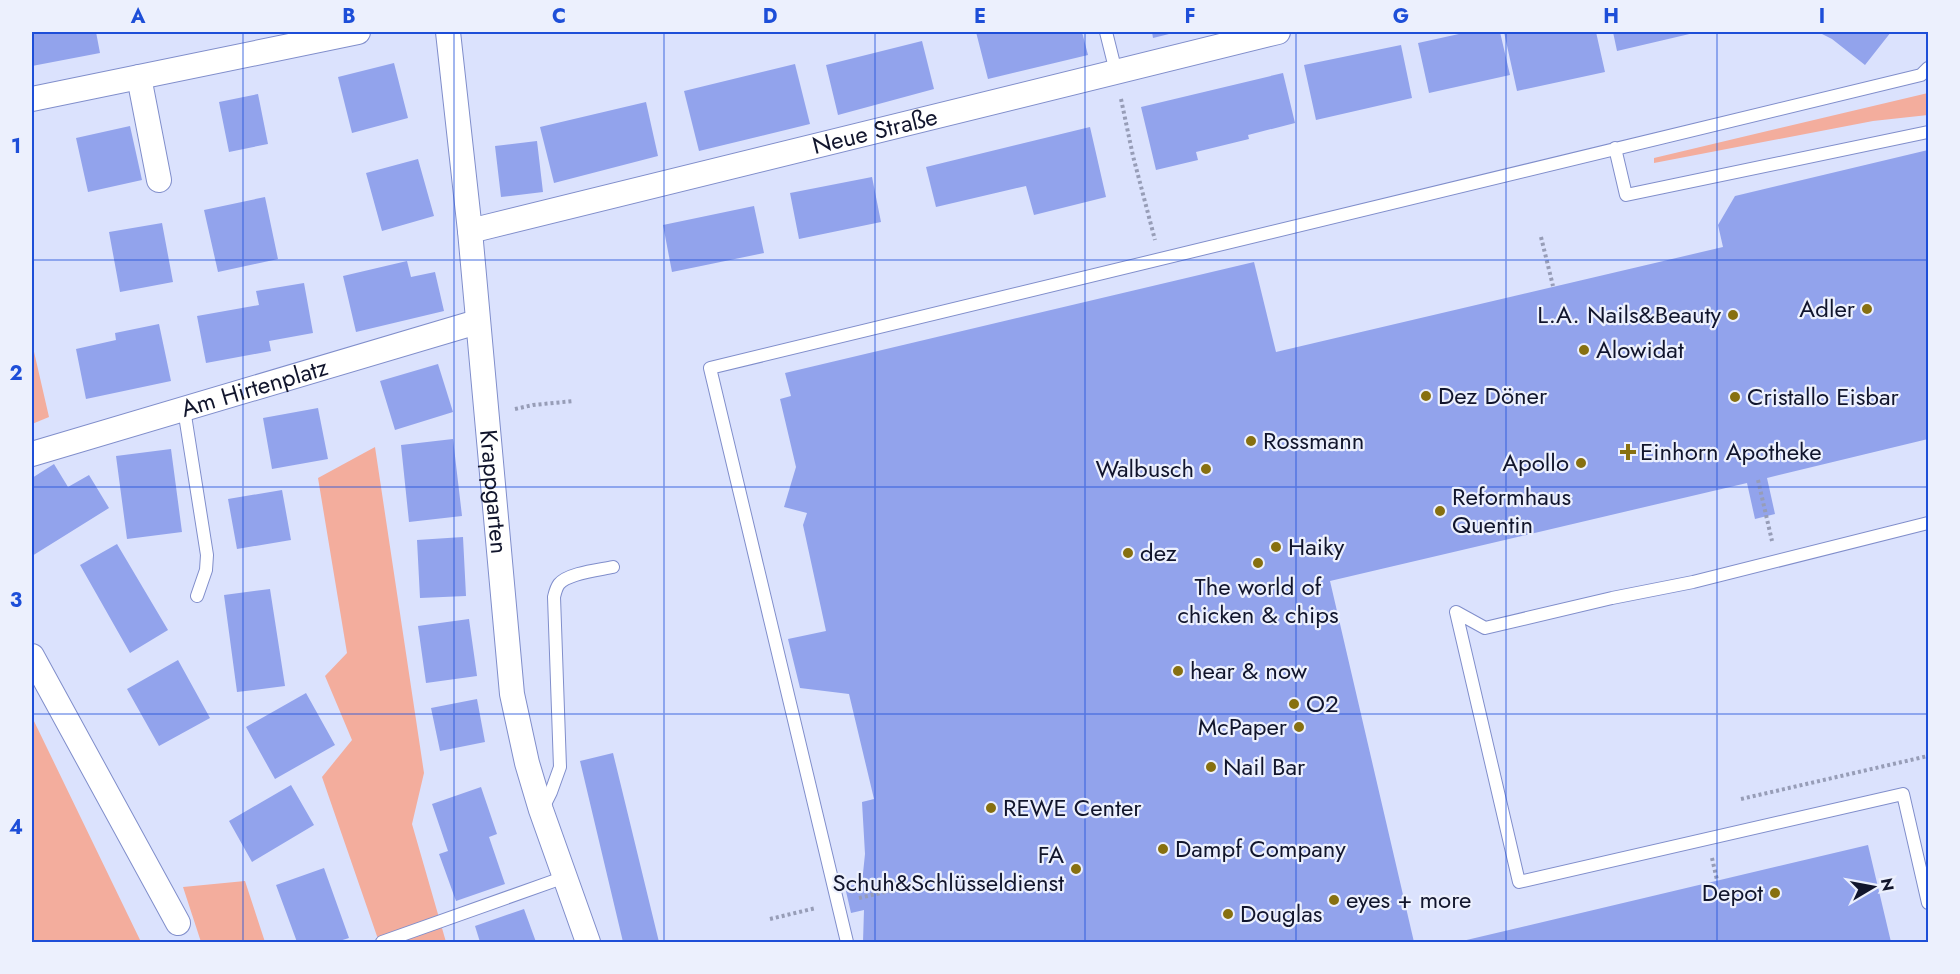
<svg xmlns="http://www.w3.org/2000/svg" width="1960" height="974" font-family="Jost,sans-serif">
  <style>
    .green { fill: #f3ad9d }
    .building { fill: #92a3ec }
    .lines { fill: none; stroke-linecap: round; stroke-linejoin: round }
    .service-casing { stroke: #808ecb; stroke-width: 14 }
    .minor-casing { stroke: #808ecb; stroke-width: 26 }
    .path { stroke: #979db7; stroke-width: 4; stroke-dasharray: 3 3; stroke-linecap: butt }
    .service { stroke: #fff; stroke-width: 12 }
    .minor { stroke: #fff; stroke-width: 24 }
    .grid { fill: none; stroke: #1d4ed8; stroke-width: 1.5; stroke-opacity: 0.55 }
    .poi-dot { fill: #877010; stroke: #ecf0fd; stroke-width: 2 }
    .labels { text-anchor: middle; stroke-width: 4.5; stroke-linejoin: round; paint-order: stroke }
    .street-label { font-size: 24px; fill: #11152c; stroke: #ecf0fd }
    .poi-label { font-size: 24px; fill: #11152c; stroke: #ecf0fd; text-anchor: start }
    .neatline { fill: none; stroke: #1d4ed8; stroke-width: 2 }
    .grid-label { font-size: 20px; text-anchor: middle; font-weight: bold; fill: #1d4ed8 }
  </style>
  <rect width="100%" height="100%" fill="#dbe2fd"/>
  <path class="green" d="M 1928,93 L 1928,115 L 1873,121 L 1654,163 L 1654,158 Z
    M 32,343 L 49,417 L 32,424 Z
    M 375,447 L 424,773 L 412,824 L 446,942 L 379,942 L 322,777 L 352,740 L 325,676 L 347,653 L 318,478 Z
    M 32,717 L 141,942 L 32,942 Z
    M 245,881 L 265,942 L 201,942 L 183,887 Z"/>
  <path class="building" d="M 32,32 L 96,32 L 100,53 L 32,66 Z
    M 976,32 L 1082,32 L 1088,55 L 988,79 Z
    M 1152,32 L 1177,32 L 1153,38 Z
    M 1468,32 L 1500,32 L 1510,75 L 1429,93 L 1418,43 Z
    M 1504,32 L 1596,32 L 1605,72 L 1517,91 Z
    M 1613,32 L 1698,32 L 1617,51 Z
    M 1818,32 L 1891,32 L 1865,65 L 1832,39 Z
    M 922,41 L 934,89 L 838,115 L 826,65 Z
    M 1401,45 L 1412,98 L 1316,120 L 1304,65 Z
    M 394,63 L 408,118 L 352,133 L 338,77 Z
    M 795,64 L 810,124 L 699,151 L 684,91 Z
    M 1283,73 L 1295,123 L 1248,135 L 1249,139 L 1196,152 L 1198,160 L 1156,170 L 1141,107 Z
    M 258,94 L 268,144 L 229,152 L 219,102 Z
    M 646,102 L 658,156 L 554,183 L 540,127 Z
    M 130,126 L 142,180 L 88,192 L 76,138 Z
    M 1090,127 L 1106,197 L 1034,215 L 1026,186 L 936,207 L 926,167 Z
    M 537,141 L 543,192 L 501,197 L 495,146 Z
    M 1928,150 L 1928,439 L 1767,478 L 1775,514 L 1755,519 L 1747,483 L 1330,581 L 1414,942 L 863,942 L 864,910 L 851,913 L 845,887 L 862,883 L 865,854 L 862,802 L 874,799 L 849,694 L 800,688 L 788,639 L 826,631 L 803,525 L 807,513 L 784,507 L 796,467 L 780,399 L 791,396 L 785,373 L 1254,262 L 1276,352 L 1723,247 L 1718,225 L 1735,196 Z
    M 418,159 L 434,216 L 382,231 L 366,173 Z
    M 872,177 L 881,222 L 799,239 L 790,193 Z
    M 265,197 L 278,259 L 218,272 L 204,210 Z
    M 754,206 L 764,253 L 672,272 L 663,225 Z
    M 162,223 L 173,282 L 120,292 L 109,232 Z
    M 407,261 L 411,277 L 435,272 L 444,311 L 356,332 L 343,276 Z
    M 304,283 L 313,333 L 269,341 L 271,351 L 206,363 L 197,316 L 259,305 L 256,291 Z
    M 159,324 L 171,381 L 86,399 L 76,349 L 116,340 L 115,333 Z
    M 438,364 L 453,412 L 395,430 L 380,381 Z
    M 318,408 L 328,459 L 272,469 L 263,418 Z
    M 453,439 L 462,516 L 409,522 L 401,445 Z
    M 171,449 L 182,532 L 127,539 L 116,456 Z
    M 54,464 L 68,487 L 89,475 L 109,508 L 32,556 L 32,478 Z
    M 282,490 L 291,540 L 237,549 L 228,499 Z
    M 463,537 L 466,596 L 420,598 L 417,540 Z
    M 117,544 L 168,630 L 130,653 L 80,565 Z
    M 270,589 L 285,686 L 237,692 L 224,595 Z
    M 469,619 L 477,676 L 426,683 L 418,626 Z
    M 178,660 L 210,718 L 159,746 L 127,689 Z
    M 306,693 L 335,745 L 275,779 L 246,727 Z
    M 477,699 L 485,742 L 440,751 L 431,708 Z
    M 613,753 L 659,942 L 623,942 L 580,761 Z
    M 291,785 L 314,825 L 252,862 L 229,821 Z
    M 481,787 L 497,834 L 489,837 L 505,884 L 456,901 L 439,854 L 448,851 L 432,804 Z
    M 1868,845 L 1891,942 L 1458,942 Z
    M 324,868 L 349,938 L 336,942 L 297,942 L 276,885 Z
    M 524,909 L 536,942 L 480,942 L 475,926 Z"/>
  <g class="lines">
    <defs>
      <path id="service" d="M 1106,32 L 1116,72
        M 1615,148 L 1626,195 L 1928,132
        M 184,409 L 207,555 L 206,570 L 197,596
        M 1928,523 L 1693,582 L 1612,598 L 1485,628 L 1456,612 L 1519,882 L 1903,794 L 1928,903
        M 543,808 L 551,792 L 560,767 L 554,597 C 555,593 556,588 559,584 C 568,573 599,570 613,567
        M 382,942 L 565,877
        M 847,942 L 710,368 L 1921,75 L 1928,68"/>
      <g id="minor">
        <path id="s1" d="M 448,32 L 470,231 L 512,694 L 527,763 L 541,810 L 588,942"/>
        <path d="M 139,77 L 159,180"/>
        <path d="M 32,99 L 358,32"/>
        <path id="s2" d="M 470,231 L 1278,32"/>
        <path id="s3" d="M 32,454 L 477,322"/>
        <path d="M 32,656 L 178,923"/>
      </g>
    </defs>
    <use href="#service" class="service-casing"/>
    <use href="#minor" class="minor-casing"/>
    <path class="path" d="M 1121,99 L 1133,156 L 1155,240
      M 1541,237 L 1553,286
      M 515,409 L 533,405 L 574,401
      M 1758,480 L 1772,541
      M 1741,799 L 1928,756
      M 1712,858 L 1717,880
      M 859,898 L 907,887
      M 770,919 L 816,908"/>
    <use href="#service" class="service"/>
    <use href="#minor" class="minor"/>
  </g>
  <path class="grid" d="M 243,32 L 243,942M 454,32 L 454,942M 664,32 L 664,942M 875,32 L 875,942M 1085,32 L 1085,942M 1296,32 L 1296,942M 1506,32 L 1506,942M 1717,32 L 1717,942M 32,260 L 1928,260M 32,487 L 1928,487M 32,714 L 1928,714"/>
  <g class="poi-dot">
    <circle cx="1867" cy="309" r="6"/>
    <circle cx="1733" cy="315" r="6"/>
    <circle cx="1584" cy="350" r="6"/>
    <circle cx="1426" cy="396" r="6"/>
    <circle cx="1735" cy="397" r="6"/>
    <circle cx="1251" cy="441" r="6"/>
    <path d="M1625 443h6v6h6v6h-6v6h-6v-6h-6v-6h6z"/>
    <circle cx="1581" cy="463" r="6"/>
    <circle cx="1206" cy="469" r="6"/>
    <circle cx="1440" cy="511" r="6"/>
    <circle cx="1276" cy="547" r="6"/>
    <circle cx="1128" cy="553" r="6"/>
    <circle cx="1258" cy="563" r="6"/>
    <circle cx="1178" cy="671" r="6"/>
    <circle cx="1294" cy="704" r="6"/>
    <circle cx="1299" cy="727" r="6"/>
    <circle cx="1211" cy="767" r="6"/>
    <circle cx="991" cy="808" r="6"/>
    <circle cx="1163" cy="849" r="6"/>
    <circle cx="1076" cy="869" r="6"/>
    <circle cx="1775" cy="893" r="6"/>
    <circle cx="1334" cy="900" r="6"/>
    <circle cx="1228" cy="914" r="6"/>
  </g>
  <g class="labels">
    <g class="street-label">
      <text dy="8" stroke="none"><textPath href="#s2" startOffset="417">Neue Straße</textPath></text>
      <text dy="8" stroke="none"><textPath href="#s3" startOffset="232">Am Hirtenplatz</textPath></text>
      <text dy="8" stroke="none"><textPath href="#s1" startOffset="462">Krappgarten</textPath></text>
    </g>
    <g class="poi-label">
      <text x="1855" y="317" text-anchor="end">Adler</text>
      <text x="1721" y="323" text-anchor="end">L.A. Nails&amp;Beauty</text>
      <text x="1596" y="358">Alowidat</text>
      <text x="1438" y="404">Dez Döner</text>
      <text x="1747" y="405">Cristallo Eisbar</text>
      <text x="1263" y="449">Rossmann</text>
      <text x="1640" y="460">Einhorn Apotheke</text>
      <text x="1569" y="471" text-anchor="end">Apollo</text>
      <text x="1194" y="477" text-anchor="end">Walbusch</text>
      <text x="1452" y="505">Reformhaus<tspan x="1452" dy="28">Quentin</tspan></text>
      <text x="1288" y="555">Haiky</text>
      <text x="1140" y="561">dez</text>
      <text x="1258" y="595" text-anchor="middle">The world of<tspan x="1258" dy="28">chicken &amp; chips</tspan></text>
      <text x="1190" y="679">hear &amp; now</text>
      <text x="1306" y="712">O2</text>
      <text x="1287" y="735" text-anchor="end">McPaper</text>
      <text x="1223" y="775">Nail Bar</text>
      <text x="1003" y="816">REWE Center</text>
      <text x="1175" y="857">Dampf Company</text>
      <text x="1064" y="863" text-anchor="end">FA<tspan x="1064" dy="28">Schuh&amp;Schlüsseldienst</tspan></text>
      <text x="1763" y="901" text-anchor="end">Depot</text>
      <text x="1346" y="908">eyes + more</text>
      <text x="1240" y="922">Douglas</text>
    </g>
  </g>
  <rect width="1960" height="974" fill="none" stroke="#ecf0fd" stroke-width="66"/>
  <g transform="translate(1873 887) rotate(80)" stroke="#ecf0fd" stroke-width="4.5" paint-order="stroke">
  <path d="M0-4.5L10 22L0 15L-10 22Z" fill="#11152c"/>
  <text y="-9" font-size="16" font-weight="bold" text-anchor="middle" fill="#11152c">N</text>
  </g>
  <rect x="33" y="33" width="1894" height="908" class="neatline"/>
  <g class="grid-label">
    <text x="138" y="23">A</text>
    <text x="349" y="23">B</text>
    <text x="559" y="23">C</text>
    <text x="770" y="23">D</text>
    <text x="980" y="23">E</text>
    <text x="1190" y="23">F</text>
    <text x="1401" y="23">G</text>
    <text x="1611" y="23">H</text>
    <text x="1822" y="23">I</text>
    <text x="16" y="153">1</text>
    <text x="16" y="380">2</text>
    <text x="16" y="607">3</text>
    <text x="16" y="834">4</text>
  </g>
</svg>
